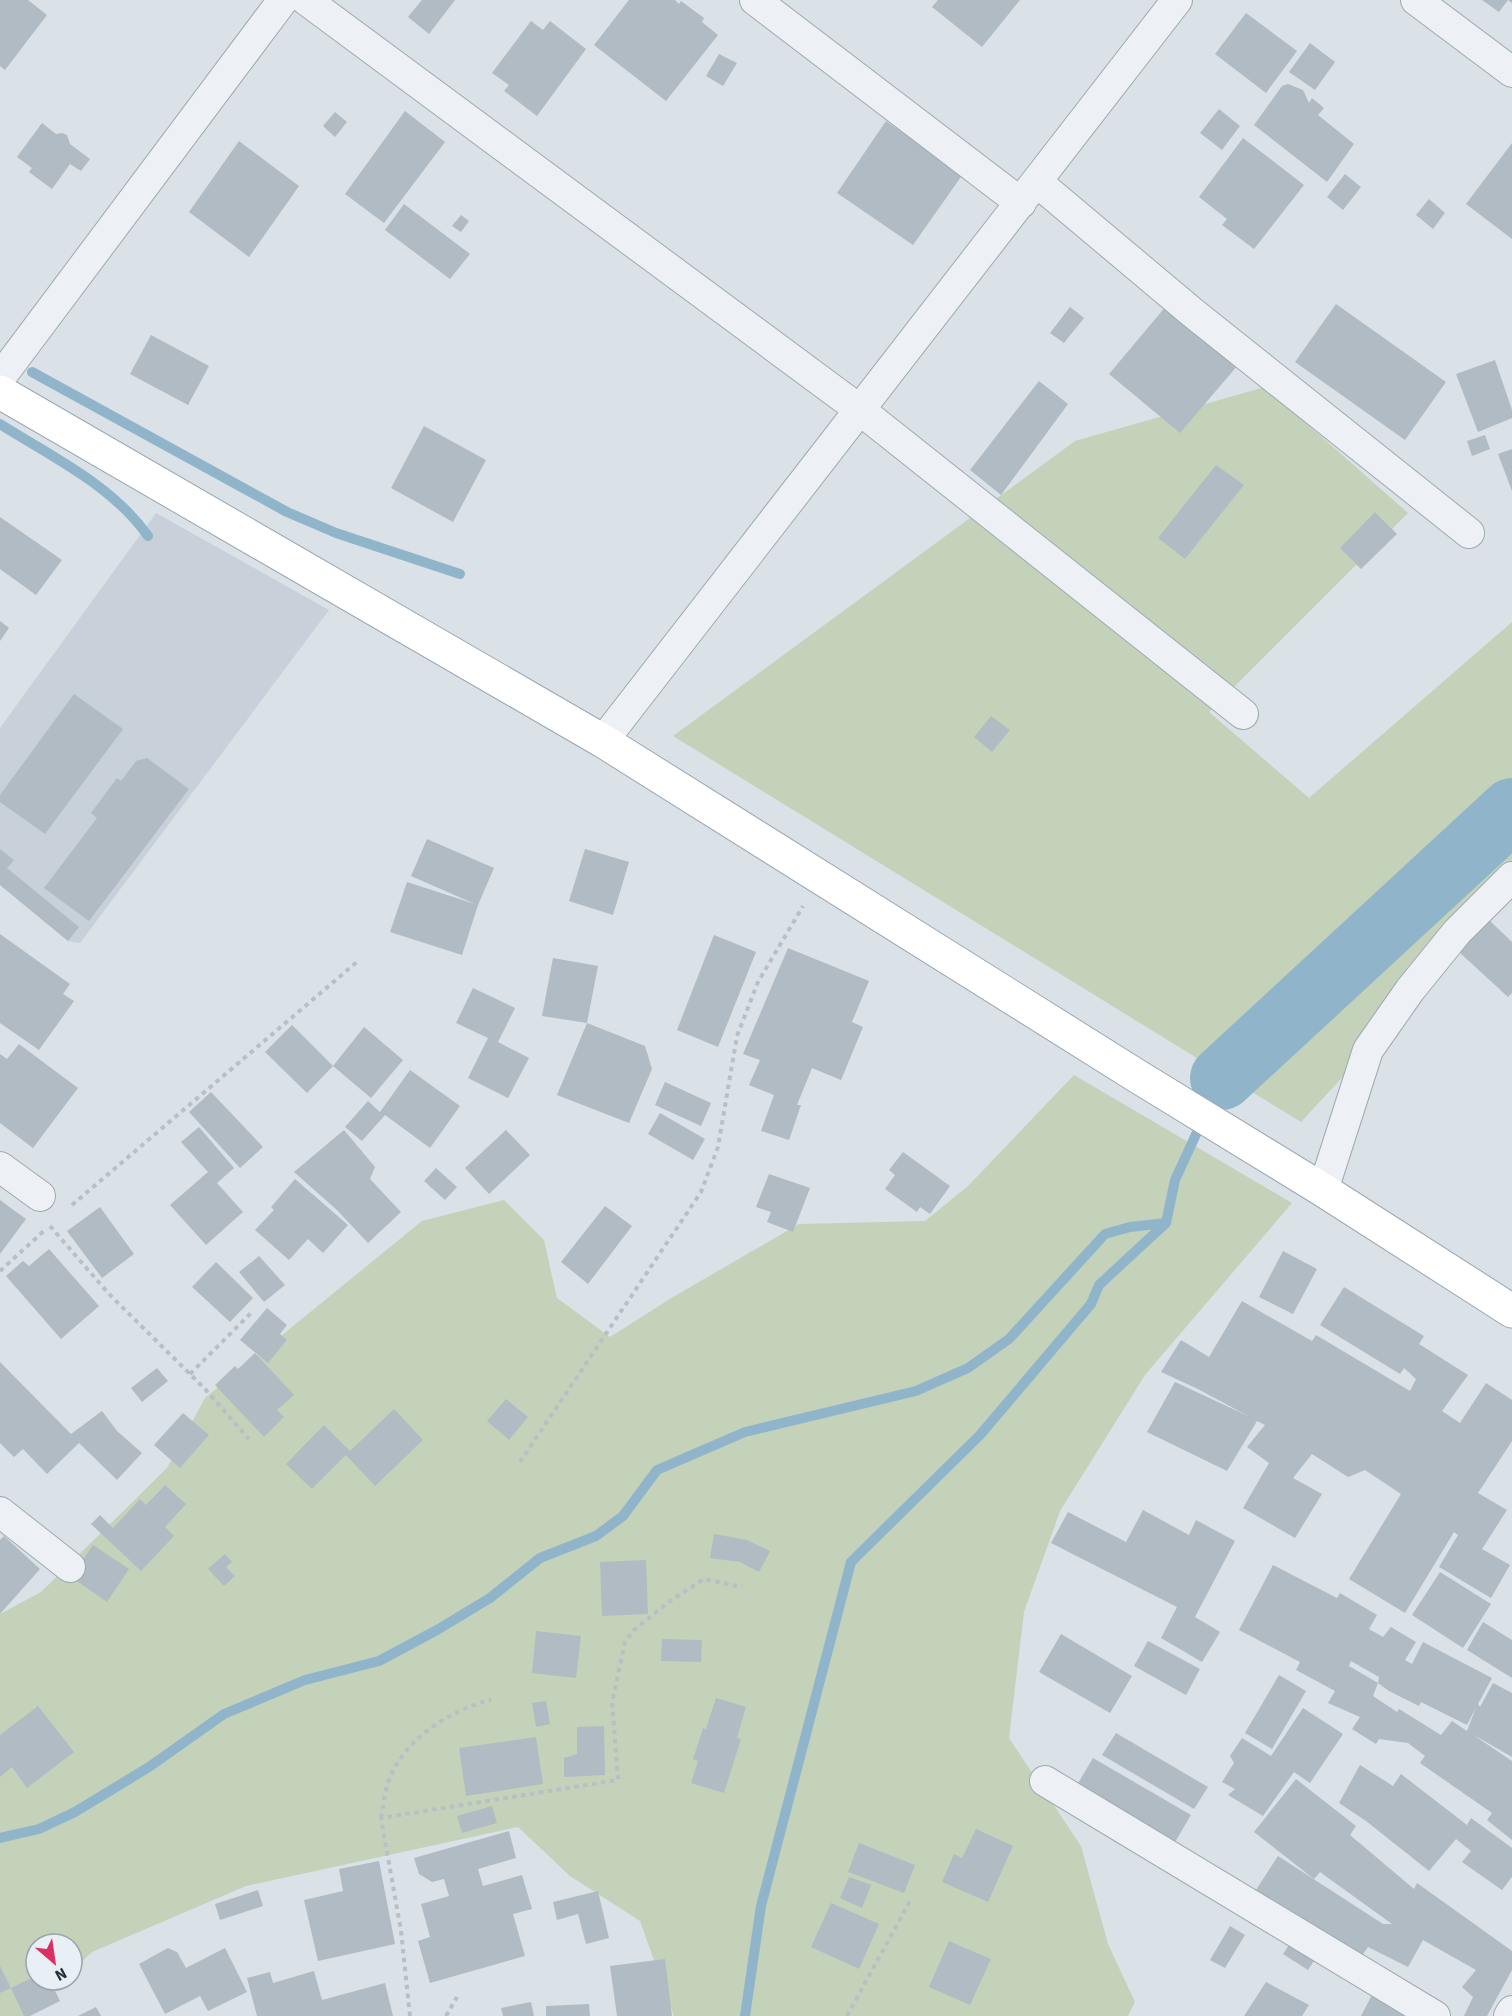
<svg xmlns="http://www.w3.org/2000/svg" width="1512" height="2016" font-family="'Source Sans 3',sans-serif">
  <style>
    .built { fill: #c8d0d9 }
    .green { fill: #c4d2ba }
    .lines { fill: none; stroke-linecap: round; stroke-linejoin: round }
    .stream { stroke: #90b5cb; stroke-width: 10 }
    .river { stroke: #90b5cb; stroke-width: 64 }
    .building { fill: #b1bbc4; fill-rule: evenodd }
    .street-casing { stroke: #9fa9b1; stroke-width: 32 }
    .primary-casing { stroke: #98a7b4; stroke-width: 35 }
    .path { stroke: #b8bfc5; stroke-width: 4; stroke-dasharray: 4.5 4.5; stroke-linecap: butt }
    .street { stroke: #edf1f5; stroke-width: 30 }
    .primary { stroke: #fff; stroke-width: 33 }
  </style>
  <rect width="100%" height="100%" fill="#dae1e7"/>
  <path class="built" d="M 156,513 L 329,610 L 80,943 L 68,941 L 0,885 L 0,728 Z"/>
  <path class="green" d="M 1265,387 L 1408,513 L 1209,712 L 1309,798 L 1512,622 L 1512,894 L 1301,1122 L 673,736 L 1075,441 Z
    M 1074,1075 L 1292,1203 L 1145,1375 L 1060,1511 L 1024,1612 L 1009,1738 L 1081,1846 L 1108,1944 L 1135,2002 L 1128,2016 L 674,2016 L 640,1921 L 570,1876 L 518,1827 L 246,1886 L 92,1952 L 72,1971 L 72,1944 L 36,1944 L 36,1980 L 62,1980 L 23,2016 L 0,2016 L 0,1614 L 41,1592 L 167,1468 L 205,1398 L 422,1221 L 504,1200 L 544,1240 L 557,1298 L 610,1337 L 673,1297 L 799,1224 L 925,1221 L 968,1186 Z"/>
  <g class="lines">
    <path class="stream" d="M 32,372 L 287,512 L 336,533 L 460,574
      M 0,424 C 52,457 112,485 148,536
      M 0,1838 L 39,1829 L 75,1812 L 149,1767 L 224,1714 L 305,1680 L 379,1661 L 437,1630 L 490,1598 L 540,1558 L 596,1536 L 623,1516 L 657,1470 L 745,1432 L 916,1391 L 968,1368 L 1009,1339 L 1105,1234 L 1130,1227 L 1166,1223
      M 745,2016 L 761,1906 L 851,1562 L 980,1435 L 1091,1304 L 1099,1285 L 1166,1223 L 1175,1180 L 1222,1078"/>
    <path class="river" d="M 1222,1078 L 1512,810"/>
  </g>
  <path class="building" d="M 0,0 L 28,0 L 47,15 L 5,70 L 0,66 Z
    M 422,0 L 455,0 L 429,34 L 408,17 Z
    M 629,0 L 675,0 L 679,4 L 681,1 L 704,18 L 702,22 L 718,35 L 666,101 L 594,45 Z
    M 938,0 L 1020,0 L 982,47 L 932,7 Z
    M 1482,0 L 1512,0 L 1512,3 L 1508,0 L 1499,12 Z
    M 1246,13 L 1297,51 L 1266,93 L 1215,54 Z
    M 531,21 L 543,30 L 550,21 L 586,49 L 537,116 L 504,91 L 509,85 L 492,73 Z
    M 1310,43 L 1335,62 L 1315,90 L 1289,72 Z
    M 719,54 L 737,63 L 723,86 L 706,76 Z
    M 1288,84 L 1303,90 L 1309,103 L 1312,98 L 1324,108 L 1318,115 L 1354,144 L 1327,182 L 1254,125 L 1282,86 Z
    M 1219,109 L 1240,126 L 1222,150 L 1200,133 Z
    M 405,111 L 445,142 L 384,223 L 345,194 Z
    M 335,112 L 347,122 L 335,137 L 323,126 Z
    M 886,121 L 963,174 L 913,245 L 837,193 Z
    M 42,123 L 56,134 L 62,133 L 67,135 L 70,144 L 90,159 L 81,171 L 70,164 L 52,189 L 29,172 L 32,168 L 17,157 Z
    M 1243,138 L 1304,185 L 1254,249 L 1222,225 L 1227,219 L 1199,197 Z
    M 239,141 L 299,186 L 249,257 L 189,212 Z
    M 1512,143 L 1512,239 L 1466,204 Z
    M 1345,174 L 1361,187 L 1343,210 L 1327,197 Z
    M 1429,199 L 1445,213 L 1433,229 L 1416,215 Z
    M 404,204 L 470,254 L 450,279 L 385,230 Z
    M 461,215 L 469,221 L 461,232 L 452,226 Z
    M 1336,304 L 1446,382 L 1405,440 L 1295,362 Z
    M 1167,305 L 1238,365 L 1180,433 L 1109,374 Z
    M 1070,307 L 1084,318 L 1064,343 L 1050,333 Z
    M 151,335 L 209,366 L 188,405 L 130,374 Z
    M 1495,360 L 1512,410 L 1512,418 L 1478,432 L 1456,374 Z
    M 1039,381 L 1068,404 L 1001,495 L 970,470 Z
    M 424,426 L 486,460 L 453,522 L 391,488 Z
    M 1485,435 L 1490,449 L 1472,456 L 1467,441 Z
    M 1512,449 L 1512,491 L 1498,454 Z
    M 1216,465 L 1244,485 L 1185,559 L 1158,538 Z
    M 1375,512 L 1397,534 L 1361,569 L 1340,548 Z
    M 0,517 L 62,560 L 36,595 L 0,569 Z
    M 0,621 L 9,628 L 0,641 Z
    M 74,694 L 123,729 L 45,834 L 0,802 L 0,795 Z
    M 991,716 L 1010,730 L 992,752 L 974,737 Z
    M 147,758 L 189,789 L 89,921 L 44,888 L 97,818 L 91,813 L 117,778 L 121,781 L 136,761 Z
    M 427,839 L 494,868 L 478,905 L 462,955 L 390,932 L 407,882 L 475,904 L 411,876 Z
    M 0,849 L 14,860 L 7,868 L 79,927 L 68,941 L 0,885 Z
    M 585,849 L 629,862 L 613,915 L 569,901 Z
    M 1489,920 L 1512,942 L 1512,993 L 1508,997 L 1458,951 Z
    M 0,934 L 70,984 L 63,994 L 74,1001 L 39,1050 L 0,1023 Z
    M 714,935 L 756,952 L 718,1047 L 677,1030 Z
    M 788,948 L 869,981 L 852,1022 L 863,1027 L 841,1080 L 812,1068 L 797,1105 L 801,1105 L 789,1140 L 761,1131 L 774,1095 L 749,1085 L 760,1060 L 743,1054 Z
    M 553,958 L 598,966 L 587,1023 L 542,1016 Z
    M 473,988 L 515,1008 L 498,1042 L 529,1058 L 508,1098 L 468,1078 L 488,1038 L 456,1023 Z
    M 587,1023 L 645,1046 L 652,1069 L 629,1123 L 557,1095 Z
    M 292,1025 L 333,1066 L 307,1093 L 265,1052 Z
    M 364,1027 L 403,1060 L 371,1098 L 333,1066 Z
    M 19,1044 L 78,1088 L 33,1148 L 0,1123 L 0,1054 L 7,1059 Z
    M 410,1070 L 460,1106 L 430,1148 L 385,1115 L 362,1141 L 345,1127 L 368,1101 L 380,1112 Z
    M 665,1082 L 711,1103 L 701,1126 L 655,1105 Z
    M 211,1092 L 263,1147 L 240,1168 L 189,1112 Z
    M 660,1113 L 705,1139 L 693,1160 L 648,1134 Z
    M 199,1127 L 234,1168 L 217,1183 L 243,1212 L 206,1245 L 170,1205 L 208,1172 L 181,1142 Z
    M 344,1130 L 375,1167 L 370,1179 L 401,1212 L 368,1243 L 337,1210 L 294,1172 Z
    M 506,1130 L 530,1155 L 489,1194 L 465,1168 Z
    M 903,1152 L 950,1186 L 930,1214 L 920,1207 L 917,1212 L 885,1189 L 895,1175 L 889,1170 Z
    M 436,1168 L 457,1187 L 445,1200 L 424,1181 Z
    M 769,1174 L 810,1188 L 793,1232 L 767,1222 L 771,1212 L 756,1207 Z
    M 295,1179 L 348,1225 L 323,1253 L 308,1239 L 289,1260 L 255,1230 L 274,1210 L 271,1207 Z
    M 0,1200 L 26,1219 L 0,1254 Z
    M 605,1206 L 632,1226 L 588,1284 L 561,1262 Z
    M 100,1207 L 134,1254 L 102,1278 L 67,1231 Z
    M 49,1249 L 99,1306 L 61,1339 L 6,1276 L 23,1261 L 29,1266 Z
    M 1283,1251 L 1317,1269 L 1293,1314 L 1259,1297 Z
    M 259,1256 L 285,1285 L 264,1302 L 239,1272 Z
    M 216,1262 L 253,1298 L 230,1322 L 192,1287 Z
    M 1344,1287 L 1424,1336 L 1419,1344 L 1468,1375 L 1442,1411 L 1460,1423 L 1486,1383 L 1512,1400 L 1512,1441 L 1478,1493 L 1507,1510 L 1482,1549 L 1510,1565 L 1491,1598 L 1439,1567 L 1458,1535 L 1454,1532 L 1405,1613 L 1349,1579 L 1401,1494 L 1365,1470 L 1348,1477 L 1312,1454 L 1293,1478 L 1322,1494 L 1295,1538 L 1243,1508 L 1269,1463 L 1247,1447 L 1265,1425 L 1257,1421 L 1227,1471 L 1147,1432 L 1175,1382 L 1248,1416 L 1198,1389 L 1161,1372 L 1181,1340 L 1209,1357 L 1242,1301 L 1312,1341 L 1316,1335 L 1410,1391 L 1416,1379 L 1404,1368 L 1400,1374 L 1320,1325 Z
    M 267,1308 L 287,1325 L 280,1334 L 287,1340 L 268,1363 L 240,1340 Z
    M 255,1353 L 294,1395 L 277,1410 L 284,1417 L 264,1437 L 215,1385 L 235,1366 L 238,1369 Z
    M 0,1362 L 71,1434 L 102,1411 L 117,1431 L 142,1453 L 117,1480 L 79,1443 L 47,1474 L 23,1449 L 14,1457 L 0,1443 Z
    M 157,1368 L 168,1381 L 142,1402 L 131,1388 Z
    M 506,1399 L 528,1417 L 509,1440 L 487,1421 Z
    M 394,1409 L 423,1440 L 375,1486 L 346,1455 L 312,1489 L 286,1464 L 324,1425 L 350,1451 Z
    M 183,1413 L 209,1435 L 180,1468 L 154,1445 Z
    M 165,1485 L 186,1504 L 165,1527 L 174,1536 L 141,1571 L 91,1524 L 100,1515 L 113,1528 L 140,1499 L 146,1505 Z
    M 1143,1510 L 1189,1535 L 1196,1520 L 1235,1541 L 1195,1617 L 1220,1632 L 1202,1662 L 1161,1638 L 1177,1607 L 1051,1543 L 1068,1512 L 1126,1542 Z
    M 714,1534 L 747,1540 L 770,1551 L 759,1572 L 740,1562 L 710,1558 Z
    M 4,1536 L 40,1569 L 0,1614 L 0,1540 Z
    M 93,1545 L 129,1569 L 107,1602 L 71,1577 Z
    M 225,1554 L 232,1562 L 226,1567 L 235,1576 L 224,1586 L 208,1569 Z
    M 646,1560 L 648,1614 L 602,1616 L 600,1562 Z
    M 1273,1565 L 1337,1598 L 1340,1593 L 1377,1615 L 1369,1629 L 1383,1637 L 1391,1627 L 1416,1642 L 1405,1660 L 1412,1664 L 1423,1642 L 1492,1678 L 1478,1704 L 1480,1707 L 1493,1683 L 1512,1693 L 1512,1757 L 1472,1734 L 1512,1761 L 1512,1840 L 1487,1820 L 1492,1813 L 1420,1763 L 1425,1756 L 1408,1743 L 1379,1739 L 1376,1744 L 1352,1729 L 1360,1717 L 1328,1703 L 1335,1691 L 1296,1670 L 1300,1662 L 1239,1630 ZM 1351,1661 L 1379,1677 L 1378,1683 L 1349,1666 ZM 1378,1683 L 1389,1691 L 1419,1706 L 1421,1702 L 1467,1725 L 1476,1707 L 1467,1731 L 1452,1721 L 1441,1735 L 1399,1709 L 1397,1712 L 1373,1696 Z
    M 1440,1572 L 1491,1604 L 1463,1648 L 1412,1615 Z
    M 1483,1622 L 1512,1640 L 1512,1678 L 1467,1650 Z
    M 536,1631 L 581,1636 L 576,1678 L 532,1673 Z
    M 1061,1634 L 1132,1676 L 1110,1713 L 1039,1672 Z
    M 662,1639 L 702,1640 L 701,1662 L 661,1661 Z
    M 1148,1641 L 1200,1669 L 1186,1695 L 1134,1666 Z
    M 1279,1675 L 1306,1691 L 1272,1749 L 1245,1733 Z
    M 716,1698 L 746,1707 L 737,1738 L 741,1739 L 724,1793 L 691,1783 L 698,1761 L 693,1759 L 703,1728 L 706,1729 Z
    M 546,1701 L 550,1724 L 536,1727 L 532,1703 Z
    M 38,1706 L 74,1752 L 27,1788 L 12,1767 L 0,1777 L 0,1735 Z
    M 1303,1708 L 1343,1734 L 1310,1783 L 1294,1772 L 1263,1816 L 1228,1795 L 1235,1789 L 1222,1782 L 1234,1763 L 1230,1756 L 1242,1738 L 1271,1756 Z
    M 604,1726 L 605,1775 L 564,1777 L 564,1758 L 577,1754 L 577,1727 Z
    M 1116,1733 L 1208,1787 L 1194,1809 L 1102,1755 Z
    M 536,1737 L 543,1784 L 466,1796 L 459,1748 Z
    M 1093,1758 L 1191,1815 L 1175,1842 L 1077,1785 Z
    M 1360,1765 L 1393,1786 L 1401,1774 L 1467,1825 L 1471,1818 L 1512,1848 L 1512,1877 L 1502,1890 L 1462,1862 L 1471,1851 L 1456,1839 L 1429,1871 L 1366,1821 L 1339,1803 Z
    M 1296,1779 L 1356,1826 L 1350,1835 L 1414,1889 L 1417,1883 L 1512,1951 L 1512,1970 L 1487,2016 L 1464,2016 L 1473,1997 L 1462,1987 L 1476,1970 L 1423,1940 L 1408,1967 L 1368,1947 L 1358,1961 L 1254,1893 L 1278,1856 L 1383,1924 L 1392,1924 L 1320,1872 L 1314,1879 L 1254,1832 Z
    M 492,1806 L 497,1823 L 462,1833 L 457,1816 Z
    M 976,1829 L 1013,1846 L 988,1902 L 942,1882 L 954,1854 L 962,1858 Z
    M 509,1831 L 516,1858 L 478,1869 L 483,1886 L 522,1875 L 532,1909 L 513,1914 L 525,1956 L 430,1983 L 418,1941 L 430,1937 L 421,1904 L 449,1896 L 444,1879 L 432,1882 L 419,1874 L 414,1858 Z
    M 859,1843 L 915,1865 L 904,1893 L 848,1872 Z
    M 379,1861 L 395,1944 L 318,1961 L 304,1900 L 343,1891 L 339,1869 Z
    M 849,1877 L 871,1885 L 862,1908 L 840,1898 Z
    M 258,1890 L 263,1906 L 220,1920 L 215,1904 Z
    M 598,1891 L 609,1938 L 586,1944 L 578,1914 L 557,1920 L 553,1902 Z
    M 831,1903 L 879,1924 L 859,1969 L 811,1947 Z
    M 1230,1926 L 1245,1935 L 1225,1968 L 1210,1960 Z
    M 1292,1940 L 1317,1956 L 1308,1970 L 1283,1954 Z
    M 949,1941 L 991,1959 L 970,2005 L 929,1987 Z
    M 168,1948 L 177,1952 L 186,1968 L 225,1948 L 247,1992 L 208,2011 L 200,1996 L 165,2014 L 139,1964 Z
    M 665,1959 L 672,2016 L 617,2016 L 610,1966 Z
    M 0,1966 L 11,1988 L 0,1993 Z
    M 314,1971 L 322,2000 L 385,1983 L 393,2016 L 257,2016 L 247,1978 L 270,1972 L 273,1983 Z
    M 36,1976 L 36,1980 L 50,1980 L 60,2001 L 30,2016 L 24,2016 L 11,1988 Z
    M 1266,1982 L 1309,2005 L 1302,2016 L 1244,2016 Z
    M 1375,1989 L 1423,2016 L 1361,2016 Z
    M 531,2002 L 534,2016 L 503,2016 L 501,2008 Z
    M 589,2004 L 590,2016 L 546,2016 L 546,2006 Z
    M 96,2007 L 101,2016 L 78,2016 Z"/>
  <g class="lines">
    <defs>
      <path id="street" d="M 306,0 L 860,410 L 1243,714
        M 755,0 L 1021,203
        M 1416,0 L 1512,72
        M 1037,182 L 1193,313 L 1469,533
        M 0,378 L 283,0
        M 603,741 L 1177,0
        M 0,1167 L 40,1196
        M 1323,1190 L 1368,1050 L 1410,990 L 1457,932 L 1512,877
        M 0,1512 L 70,1567
        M 1045,1781 L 1435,2016
        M 1509,2016 L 1512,2011"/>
      <path id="primary" d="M 0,392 L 603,741 L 1137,1076 L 1323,1190 L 1512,1311"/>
    </defs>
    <use href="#street" class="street-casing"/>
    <use href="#primary" class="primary-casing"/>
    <path class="path" d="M 72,1205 L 358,961
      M 50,1226 L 109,1294 L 205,1389 L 249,1439
      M 0,1271 L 46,1229
      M 190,1374 L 253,1311
      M 520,1462 L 701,1192 L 718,1147 L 737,1036 L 758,982 L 803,906
      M 381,1818 C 383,1808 384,1796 387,1786 C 400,1742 448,1710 491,1700
      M 410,2016 L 401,1931 L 381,1818 L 618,1780 L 612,1702 L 625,1642 L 634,1630 L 670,1601 L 704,1579 L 742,1587
      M 446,2016 L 457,1997
      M 847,2016 L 910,1901"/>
    <use href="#street" class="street"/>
    <use href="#primary" class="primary"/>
  </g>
  <g transform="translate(54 1962) rotate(151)"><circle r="28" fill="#e9f0f5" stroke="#9aa4ac" stroke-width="1.5"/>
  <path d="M0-4.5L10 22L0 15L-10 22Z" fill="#dc2f62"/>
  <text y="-9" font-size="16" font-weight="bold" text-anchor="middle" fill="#23313e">N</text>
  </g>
</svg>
